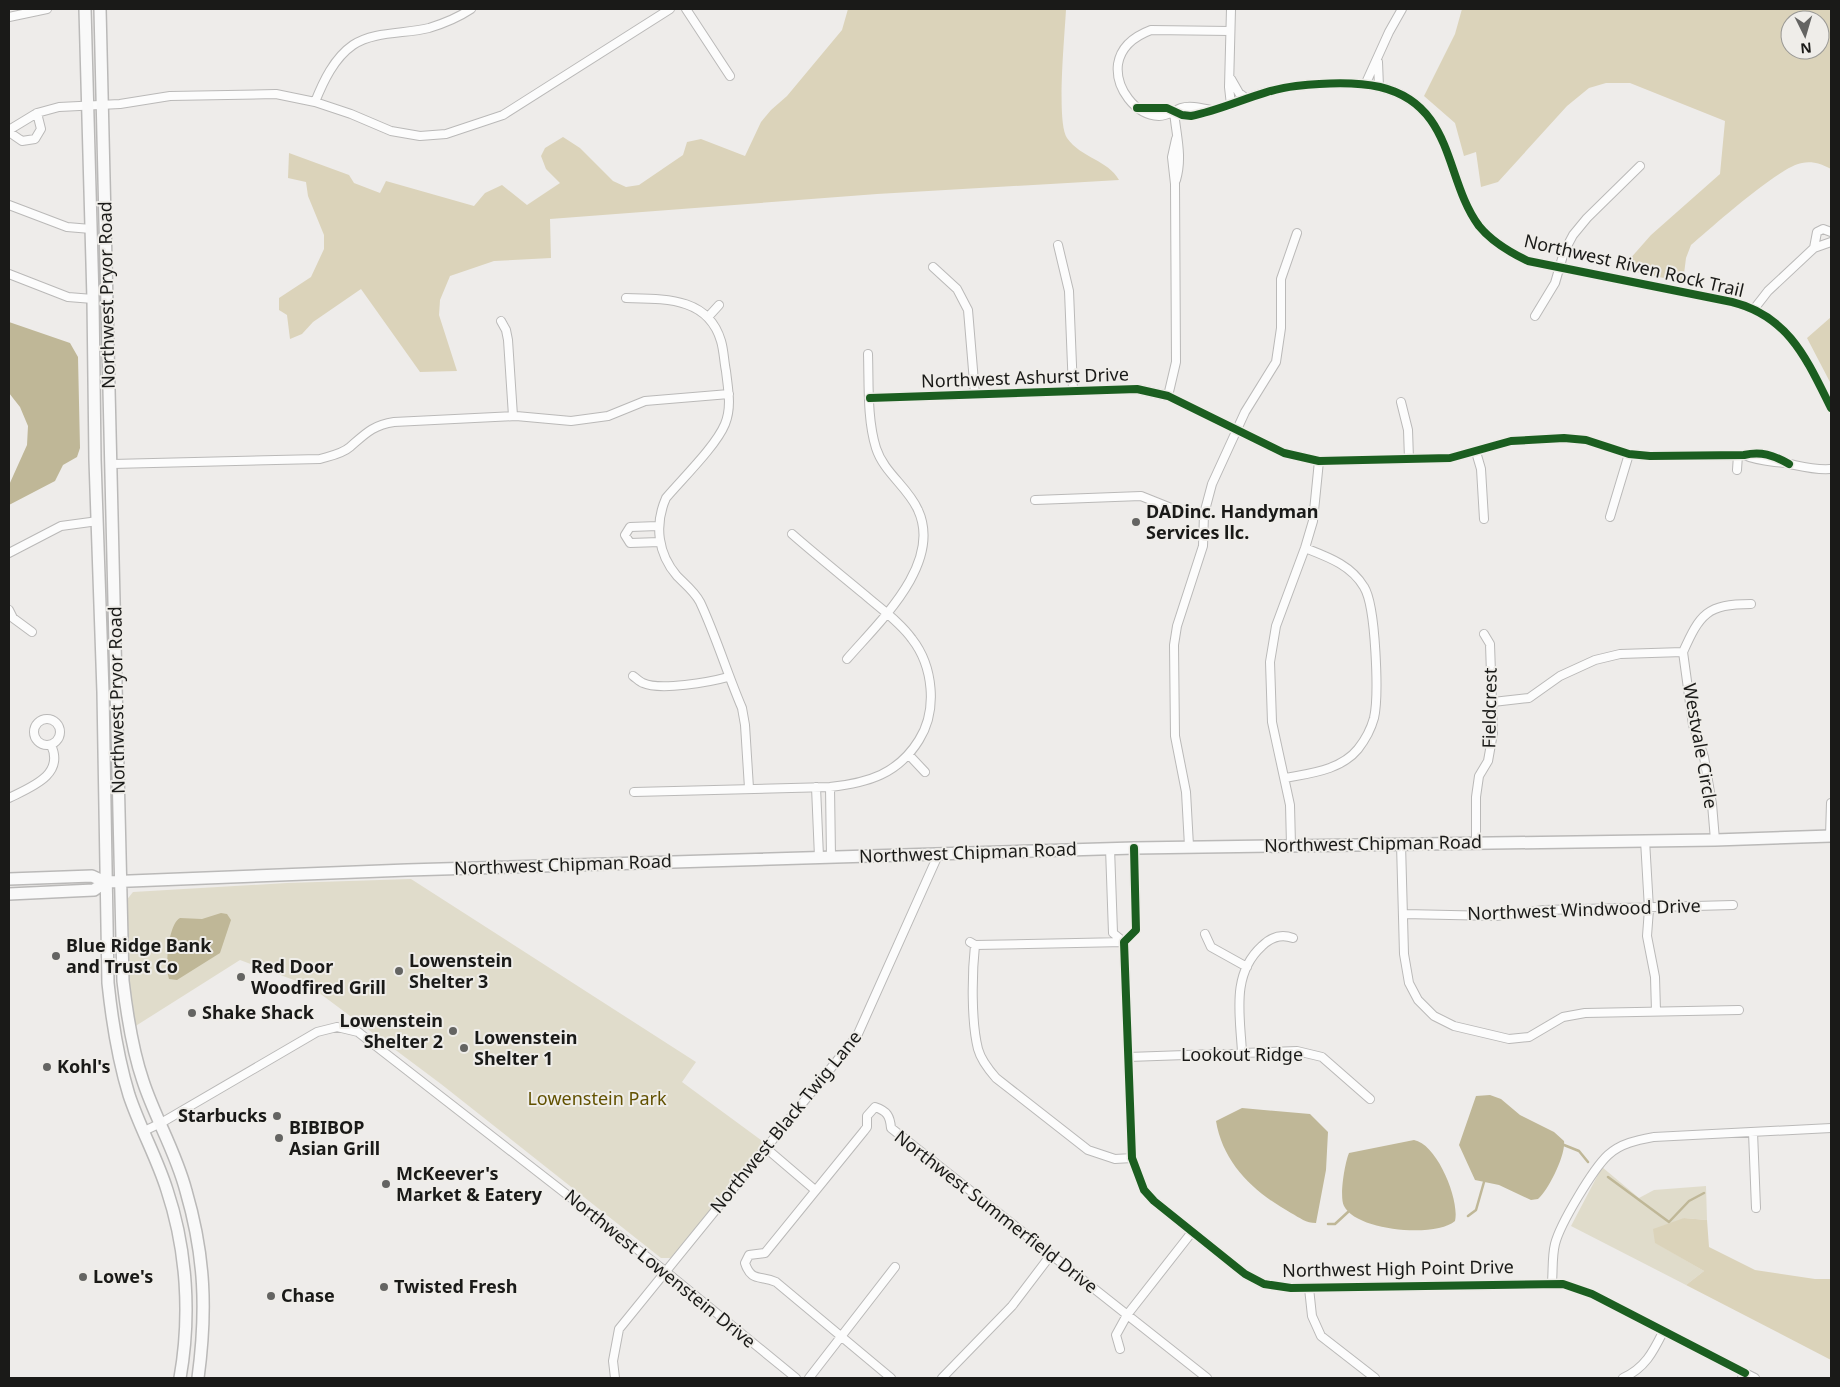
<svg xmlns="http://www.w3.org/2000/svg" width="1840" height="1387" font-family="'Noto Sans',sans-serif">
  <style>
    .green { fill: #e0dccb }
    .forest { fill: #dbd3ba; fill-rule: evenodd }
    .water { fill: #bfb797 }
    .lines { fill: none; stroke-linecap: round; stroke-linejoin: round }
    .stream { stroke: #bfb797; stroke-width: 2.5 }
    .minor-casing { stroke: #bab9b8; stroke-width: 10 }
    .secondary-casing { stroke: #bab9b8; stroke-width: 14 }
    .minor { stroke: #fcfcfc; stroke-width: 8 }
    .secondary { stroke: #f9f9f9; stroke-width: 11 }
    .cycleway-casing { stroke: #efede9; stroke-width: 11 }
    .cycleway { stroke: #1b5e20; stroke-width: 8 }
    .poi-dot { fill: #646462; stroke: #efede9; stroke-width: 2 }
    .labels { text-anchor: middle; stroke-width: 4; stroke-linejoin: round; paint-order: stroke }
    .street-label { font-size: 18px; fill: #1a1a18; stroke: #efede9 }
    .poi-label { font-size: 18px; font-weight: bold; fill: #1a1a18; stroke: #efede9; text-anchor: start }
    .park-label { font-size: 18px; fill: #625100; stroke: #efede9 }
  </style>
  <rect width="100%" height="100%" fill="#eeecea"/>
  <path class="green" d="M 411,879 L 696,1062 L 682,1082 L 765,1143 L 671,1258 L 661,1258 L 441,1084 L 310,986 L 240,960 L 134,1027 L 130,1000 L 125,902 L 133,892 L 287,883 Z
    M 1602,1167 L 1639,1198 L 1654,1190 L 1706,1186 L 1707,1220 L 1684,1218 L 1656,1243 L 1704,1271 L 1686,1285 L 1571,1226 Z"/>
  <path class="forest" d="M 848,9 L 1066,9 C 1065,33 1056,122 1067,138 C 1081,158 1108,160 1119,180 L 877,194 L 550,219 L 551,258 L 494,261 L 450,276 L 440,300 L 439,315 L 457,371 L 420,372 L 361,289 L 313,322 L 302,334 L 290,339 L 287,315 L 279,310 L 279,298 L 311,277 L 324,249 L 324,235 L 308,196 L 306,182 L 288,178 L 289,153 L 349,175 L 354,183 L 380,193 L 386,181 L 474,206 L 485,193 L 502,185 L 527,205 L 560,183 L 546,169 L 541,156 L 545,148 L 563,137 L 580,148 L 613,181 L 626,187 L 639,185 L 683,155 L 687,142 L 701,139 L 745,156 L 761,122 L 771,110 L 787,96 L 842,30 Z
    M 1462,9 L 1831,9 L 1831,169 C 1821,164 1813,161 1802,163 C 1780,166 1712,227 1691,245 L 1686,258 L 1683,282 L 1621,269 L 1651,235 L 1720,174 L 1725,121 L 1630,83 L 1606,83 L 1589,88 L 1567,106 L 1498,182 L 1481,187 L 1476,152 L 1464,156 L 1455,123 L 1424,96 L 1455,34 ZM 1790,20 L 1820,20 L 1820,50 L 1790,50 Z
    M 1831,317 L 1831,384 L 1807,338 Z
    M 1684,1218 L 1707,1220 L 1709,1247 L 1755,1270 L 1815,1279 L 1831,1279 L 1831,1360 L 1686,1285 L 1704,1271 L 1655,1243 L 1653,1229 Z"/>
  <path class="water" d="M 9,322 L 70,343 L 78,357 L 80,448 L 77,457 L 63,465 L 55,481 L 9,505 L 9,485 L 27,445 L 28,426 L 20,407 L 9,393 Z
    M 221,913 L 227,914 L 231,920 L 220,953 L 177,980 L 169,979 C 165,967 168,924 180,918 L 202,919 Z
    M 1490,1095 L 1501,1099 L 1520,1115 L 1554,1132 L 1564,1141 C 1566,1155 1548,1191 1538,1199 L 1531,1200 L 1499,1185 L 1475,1180 L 1459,1145 L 1476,1096 Z
    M 1242,1108 L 1310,1114 L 1328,1132 L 1326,1170 L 1316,1223 C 1306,1223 1300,1218 1291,1213 C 1255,1193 1223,1164 1216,1121 Z
    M 1414,1140 C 1437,1144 1460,1200 1455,1221 C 1436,1238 1356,1231 1344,1206 C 1339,1197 1345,1162 1349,1153 Z"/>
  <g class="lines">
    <path class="stream" d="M 1564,1145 L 1579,1151 L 1588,1162
      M 1608,1177 L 1669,1222 L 1689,1201 L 1704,1193
      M 1468,1216 L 1476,1210 L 1484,1182
      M 1328,1224 L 1335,1224 L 1348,1212"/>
    <defs>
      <path id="minor" d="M 686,9 L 730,76
        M 1231,9 L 1229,87 L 1231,105
        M 9,17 L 47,9
        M 1378,62 L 1379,87
        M 1231,79 L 1239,93 L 1247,99
        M 1365,85 L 1389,32 L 1402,9
        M 315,102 C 323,82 334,58 353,45 C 374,31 405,34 429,28 C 442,24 459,17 471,9
        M 1137,108 L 1167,108 L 1182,115 L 1191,116 C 1227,109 1260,90 1296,86 C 1323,83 1353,81 1380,87 C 1455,105 1444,179 1479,226 C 1492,242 1509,252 1528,261 L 1732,302 C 1789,316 1807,360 1831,408
        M 1211,110 C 1201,108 1190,105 1181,108 C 1173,111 1168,116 1159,116 C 1135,115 1115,88 1118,64 C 1121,46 1135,36 1151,30 L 1230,31
        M 1174,111 C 1176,135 1183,156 1176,180
        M 9,130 L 37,113 L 59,107 L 120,104 L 170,96 L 276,94 L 315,102 L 351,114 L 391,131 L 420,136 L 446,134 L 503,115 L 670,9
        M 9,132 L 22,141 L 35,139 L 41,129 L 37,113
        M 9,205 L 67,227 L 91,229
        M 1058,245 L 1069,291 L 1073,390
        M 1814,248 L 1817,232 L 1823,229 L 1831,232
        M 933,267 L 957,289 L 968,310 L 975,394
        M 9,274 L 68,297 L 93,299
        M 626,298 C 665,299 708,297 721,341 C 724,351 724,362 726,371 C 728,389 732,407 725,424 C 716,446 682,479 666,498 C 654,525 658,554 677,576 C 685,584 695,592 700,602 C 716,636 727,673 742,708 L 745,725 L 749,788
        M 1754,309 L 1768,291 L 1814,248 L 1831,242
        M 709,316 L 719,305
        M 1535,316 L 1555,283 L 1564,252 L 1573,235 L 1587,218 L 1640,166
        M 501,321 L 506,330 L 508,340 L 513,416
        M 1168,396 L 1176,362 L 1175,184 L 1172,157 L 1176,139
        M 870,398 L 1137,389 L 1168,396 L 1284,453 L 1319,461 L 1450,458 L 1511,441 L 1564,438 L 1586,440 L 1629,454 L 1650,456 L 1744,455 C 1761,451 1773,455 1789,464
        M 1401,402 L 1408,430 L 1409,459
        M 1476,452 L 1481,469 L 1484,519
        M 1744,455 C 1759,462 1774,461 1790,464 C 1804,467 1815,470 1830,469
        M 112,464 L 320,459 C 330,456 342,454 350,447 C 365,434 373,425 394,422 L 516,416 L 571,421 L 608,416 L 645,401 L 729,394
        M 1737,470 L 1738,455
        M 1035,500 L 1141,496 L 1181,512 L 1204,514
        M 1610,517 L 1629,454
        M 658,526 L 630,527 L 625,535 L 630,543 L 660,542
        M 9,553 L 61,526 L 98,521
        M 9,610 L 13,618 L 32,632
        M 1683,652 L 1693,725 L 1704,757 L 1712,804 L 1715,840
        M 1683,652 C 1700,614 1707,604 1751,604
        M 847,659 C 878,623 943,564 918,510 C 908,487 884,473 876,448 C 867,419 869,384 868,354
        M 633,676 C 636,678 640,682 643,683 C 660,691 710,682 728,677
        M 1493,702 L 1529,698 L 1560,676 L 1595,660 L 1620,654 L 1683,652
        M34 732a13 13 0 1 1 26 0a13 13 0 1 1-26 0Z
        M 909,755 L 925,772
        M 1286,778 C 1311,773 1341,770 1358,749 C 1365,740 1371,729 1374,718 C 1379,696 1376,606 1364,587 C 1351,565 1328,557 1305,548
        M 816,787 L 819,857
        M 830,787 L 831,857
        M 634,792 L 830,787 C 868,783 898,774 919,740 C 938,710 933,666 912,639 C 900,622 881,609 865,595 C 841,575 816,555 792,534
        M 9,798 C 31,787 65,775 51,745
        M 1830,836 L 1831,803
        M 1645,840 L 1649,909 L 1647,936 L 1655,977 L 1656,1011
        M 1476,842 L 1476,797 L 1479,776 L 1488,761 L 1493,733 L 1490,644 L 1484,634
        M 1401,844 L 1404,954 L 1409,983 L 1418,1000 L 1434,1016 L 1454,1026 L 1509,1039 L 1529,1037 L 1563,1017 L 1585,1013 L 1739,1010
        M 1291,845 L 1290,805 L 1272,722 L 1270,662 L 1276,626 L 1305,548 L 1313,521 L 1319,461
        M 1189,846 L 1186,792 L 1175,736 L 1174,645 L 1177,626 L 1203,546 L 1204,514 L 1212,484 L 1245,412 L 1276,362 L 1281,328 L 1281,279 L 1297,233
        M 1110,848 L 1113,933 L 1124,942
        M 1134,848 L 1136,930 L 1124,942 L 1132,1158 L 1144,1190 L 1154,1201 L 1245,1274 L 1264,1284 L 1291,1288 L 1563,1284 L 1592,1294 L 1745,1373
        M 1404,914 L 1496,916 L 1544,910 L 1733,905
        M 1205,934 L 1211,947 L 1247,967
        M 970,942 L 975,945 C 972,973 971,1021 978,1049 C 981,1060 989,1070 996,1078 L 1088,1150 L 1115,1159 L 1132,1158
        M 975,945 L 1124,942
        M 1242,1052 C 1240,1015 1231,974 1262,946 C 1271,937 1282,934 1293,938
        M 1128,1057 L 1297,1051 L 1322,1057 L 1370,1099
        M 144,1131 L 161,1123 L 317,1032 L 337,1027 L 358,1032 L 665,1271 L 796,1378
        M 1753,1132 L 1756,1208
        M 767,1149 L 815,1190
        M 1552,1282 C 1553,1270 1552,1256 1555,1244 C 1560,1224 1593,1169 1608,1155 C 1621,1143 1638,1140 1654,1137 L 1831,1128
        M 1309,1288 L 1312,1316 L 1321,1336 L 1375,1378
        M 1120,1349 L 1116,1335 L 1127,1315 L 1192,1232
        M 615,1378 L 613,1361 L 619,1329 L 857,1036 L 939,853
        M 809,1378 L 895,1267
        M 891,1378 L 776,1282 C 760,1275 751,1282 745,1263 L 749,1255 L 765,1253 L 864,1131 L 867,1127 L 867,1116 L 875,1107 C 887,1111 890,1116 891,1128 L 1207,1378
        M 942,1378 L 1012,1306 L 1050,1256
        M 1623,1378 C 1645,1368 1653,1352 1663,1332
        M 1742,1378 L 1745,1373 L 1755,1378"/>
      <path id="secondary" d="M 85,9 L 93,299 L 95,460 L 103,692 L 108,983 C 112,1021 118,1059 129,1095 C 140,1128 157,1158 167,1190 C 187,1250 191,1316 180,1378
        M 100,9 L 123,981 C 127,1015 132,1049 143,1081 C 155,1118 176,1152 186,1191 C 205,1256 207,1311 198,1378
        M 9,879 L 92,876 L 105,882 L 407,870 L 1134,848 L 1715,840 L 1831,836
        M 9,894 L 94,890 L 105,882"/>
    </defs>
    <use href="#minor" class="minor-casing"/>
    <use href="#secondary" class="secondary-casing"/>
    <use href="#minor" class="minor"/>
    <use href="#secondary" class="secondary"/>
    <defs>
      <path id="cycleway" d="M 1137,108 L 1167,108 L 1182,115 L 1191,116 C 1227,109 1260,90 1296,86 C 1323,83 1353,81 1380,87 C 1455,105 1444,179 1479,226 C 1492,242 1509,252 1528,261 L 1732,302 C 1789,316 1807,360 1831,408
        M 870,398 L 1137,389 L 1168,396 L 1284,453 L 1319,461 L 1450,458 L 1511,441 L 1564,438 L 1586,440 L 1629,454 L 1650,456 L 1744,455 C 1761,451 1773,455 1789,464
        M 1134,848 L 1136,930 L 1124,942 L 1132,1158 L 1144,1190 L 1154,1201 L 1245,1274 L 1264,1284 L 1291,1288 L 1563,1284 L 1592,1294 L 1745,1373"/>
    </defs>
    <use href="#cycleway" class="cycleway-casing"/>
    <use href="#cycleway" class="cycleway"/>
  </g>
  <g class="poi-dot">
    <circle cx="1136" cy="522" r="5"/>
    <circle cx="56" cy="956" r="5"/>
    <circle cx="399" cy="971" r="5"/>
    <circle cx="241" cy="977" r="5"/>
    <circle cx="192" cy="1013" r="5"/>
    <circle cx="453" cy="1031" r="5"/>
    <circle cx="464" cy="1048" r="5"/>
    <circle cx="47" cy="1067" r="5"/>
    <circle cx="277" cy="1116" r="5"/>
    <circle cx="279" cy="1138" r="5"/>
    <circle cx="386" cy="1184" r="5"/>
    <circle cx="83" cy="1277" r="5"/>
    <circle cx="384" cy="1287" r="5"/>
    <circle cx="271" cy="1296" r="5"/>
  </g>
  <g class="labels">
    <g class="street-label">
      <text transform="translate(1634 266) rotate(13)" y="6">Northwest Riven Rock Trail</text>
      <text transform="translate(107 295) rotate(-91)" y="6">Northwest Pryor Road</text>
      <text transform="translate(1025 378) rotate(-2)" y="6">Northwest Ashurst Drive</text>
      <text transform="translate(117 700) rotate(-91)" y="6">Northwest Pryor Road</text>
      <text transform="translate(1490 708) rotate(-89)" y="6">Fieldcrest</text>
      <text transform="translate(1700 746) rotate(80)" y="6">Westvale Circle</text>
      <text transform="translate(1373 844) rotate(-1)" y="6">Northwest Chipman Road</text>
      <text transform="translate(968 853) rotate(-2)" y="6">Northwest Chipman Road</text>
      <text transform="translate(563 865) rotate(-2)" y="6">Northwest Chipman Road</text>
      <text transform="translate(1584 910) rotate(-2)" y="6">Northwest Windwood Drive</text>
      <text x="1242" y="1061">Lookout Ridge</text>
      <text transform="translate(786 1122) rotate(-51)" y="6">Northwest Black Twig Lane</text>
      <text transform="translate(996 1212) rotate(38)" y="6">Northwest Summerfield Drive</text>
      <text transform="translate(660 1269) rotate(39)" y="6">Northwest Lowenstein Drive</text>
      <text transform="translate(1398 1269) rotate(-1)" y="6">Northwest High Point Drive</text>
    </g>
    <g class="poi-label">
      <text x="1146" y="518">DADinc. Handyman<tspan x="1146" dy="21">Services llc.</tspan></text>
      <text x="66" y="952">Blue Ridge Bank<tspan x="66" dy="21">and Trust Co</tspan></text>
      <text x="409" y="967">Lowenstein<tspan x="409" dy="21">Shelter 3</tspan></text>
      <text x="251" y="973">Red Door<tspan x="251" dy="21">Woodfired Grill</tspan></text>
      <text x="202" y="1019">Shake Shack</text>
      <text x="443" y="1027" text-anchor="end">Lowenstein<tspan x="443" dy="21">Shelter 2</tspan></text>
      <text x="474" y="1044">Lowenstein<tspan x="474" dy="21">Shelter 1</tspan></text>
      <text x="57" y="1073">Kohl's</text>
      <text x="267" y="1122" text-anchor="end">Starbucks</text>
      <text x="289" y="1134">BIBIBOP<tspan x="289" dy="21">Asian Grill</tspan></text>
      <text x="396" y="1180">McKeever's<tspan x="396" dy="21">Market &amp; Eatery</tspan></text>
      <text x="93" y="1283">Lowe's</text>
      <text x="394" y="1293">Twisted Fresh</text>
      <text x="281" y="1302">Chase</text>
    </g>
    <g class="park-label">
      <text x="597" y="1105">Lowenstein Park</text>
    </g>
  </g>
  <rect width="1840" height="1387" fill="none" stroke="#1a1a18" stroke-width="20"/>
  <g transform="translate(1805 35) rotate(175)"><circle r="24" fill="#efede9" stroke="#9a9995"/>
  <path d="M0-4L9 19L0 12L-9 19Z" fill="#646462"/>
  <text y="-8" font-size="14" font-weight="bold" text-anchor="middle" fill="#1a1a18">N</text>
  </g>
</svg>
